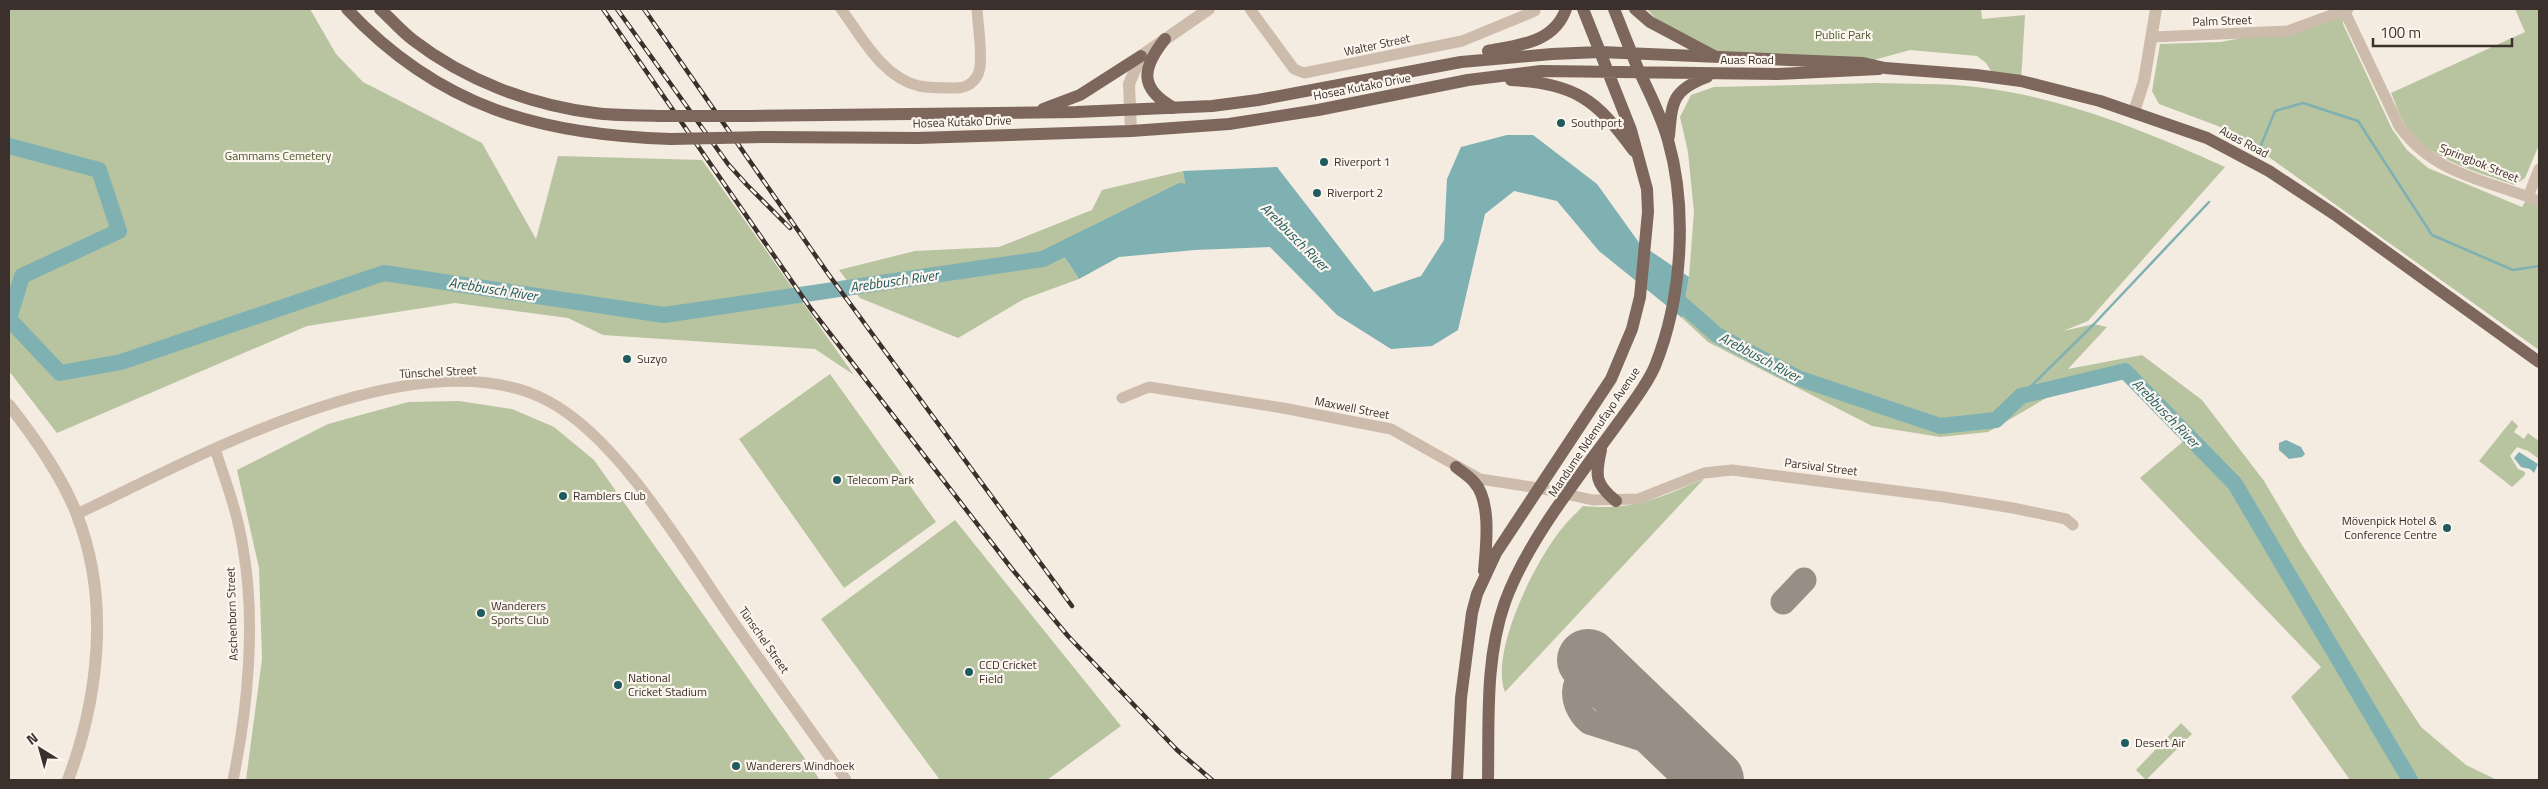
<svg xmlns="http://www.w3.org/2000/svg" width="2548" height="789" font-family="'Titillium Web',sans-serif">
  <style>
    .green { fill: #b8c4a0 }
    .water { fill: #7fb0b2 }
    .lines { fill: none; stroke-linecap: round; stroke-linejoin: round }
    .stream { stroke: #7fb0b2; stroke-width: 2.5 }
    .river { stroke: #7fb0b2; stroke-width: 16 }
    .taxiway { stroke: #988e86; stroke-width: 25 }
    .runway { stroke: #988e86; stroke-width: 62 }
    .minor { stroke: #cdbbac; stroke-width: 11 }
    .tertiary { stroke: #cdbbac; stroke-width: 12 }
    .primary { stroke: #7d675c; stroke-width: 12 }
    .rail-casing { stroke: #3b302b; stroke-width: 4.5 }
    .rail { stroke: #fbf5ee; stroke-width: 2.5; stroke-dasharray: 8; stroke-linecap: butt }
    .primary-bridge { stroke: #7d675c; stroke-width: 12 }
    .poi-dot { fill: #1f5a5e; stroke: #fbf5ee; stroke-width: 2 }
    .labels { text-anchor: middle; stroke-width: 4.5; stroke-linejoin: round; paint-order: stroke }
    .street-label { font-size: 12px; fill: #3b302b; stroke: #fbf5ee }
    .park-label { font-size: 12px; fill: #4a5a2e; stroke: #fbf5ee }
    .poi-label { font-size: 12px; fill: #3b302b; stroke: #fbf5ee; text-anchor: start }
    .water-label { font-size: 14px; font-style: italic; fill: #1f5a5e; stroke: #fbf5ee }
  </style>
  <rect width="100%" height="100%" fill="#f4ebe1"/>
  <path class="green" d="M 9,9 L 310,9 L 336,54 L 363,82 L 482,143 L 536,239 L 558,156 L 702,160 L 854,375 L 815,349 L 603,335 L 568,318 L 455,303 L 307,326 L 57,433 L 9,371 Z
    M 1647,9 L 1981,9 L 1982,19 L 2025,15 L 2021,81 L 1995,77 L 1986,63 L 1977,56 L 1910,50 L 1863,63 L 1719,58 L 1656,19 Z
    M 2515,9 L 2539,9 L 2539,145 L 2525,178 L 2514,185 C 2478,172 2432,161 2408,129 C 2400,119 2396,104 2391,93 L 2525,32 Z
    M 2344,10 L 2343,24 L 2392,129 L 2407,150 L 2428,168 L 2522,207 L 2528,197 L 2539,201 L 2539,350 L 2259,150 L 2218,126 L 2159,104 L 2152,91 L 2160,44 L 2220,42 L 2270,33 Z
    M 1877,83 C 1910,84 1943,83 1976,87 C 2063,97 2146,131 2225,167 L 2088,321 L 2063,331 L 2094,324 L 2107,327 L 2068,369 L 2142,355 L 2202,400 L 2264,481 L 2302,545 L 2421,727 L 2466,765 L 2497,780 L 2350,780 L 2291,697 L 2321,667 L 2140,478 L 2186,439 L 2126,375 L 2089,381 L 2060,390 L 1988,432 L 1940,437 L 1872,426 L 1708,342 L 1682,318 L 1689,277 L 1694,212 L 1688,152 L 1680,117 L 1691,95 L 1714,87 Z
    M 1183,171 L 1186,189 L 1060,250 L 1079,279 L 1024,299 L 958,338 L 860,298 L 839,270 L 915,251 L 999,247 L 1092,210 L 1102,190 Z
    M 830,374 L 936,522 L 844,588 L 739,439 Z
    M 459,401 L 512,409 L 554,427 L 594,460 L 820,780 L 246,780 L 262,659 L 259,568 L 237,470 L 328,424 L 408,402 Z
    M 2512,420 L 2518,426 L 2514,432 L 2524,439 L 2528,433 L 2539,441 L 2539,459 L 2528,451 L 2517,447 L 2510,456 L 2518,469 L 2525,472 L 2525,475 L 2512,487 L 2479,461 Z
    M 1704,479 L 1505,692 C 1489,652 1537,557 1564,526 C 1569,519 1577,513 1583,506 C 1635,511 1658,498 1704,479 Z
    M 955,520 L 1121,726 L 1047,780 L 940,780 L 821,619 Z
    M 2181,723 L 2192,734 L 2146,780 L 2136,770 Z"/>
  <path class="water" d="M 1507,135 L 1533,135 L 1597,184 L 1640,244 L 1689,277 L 1682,318 L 1599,251 L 1557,201 L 1514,191 L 1485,214 L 1458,330 L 1432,346 L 1391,349 L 1337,315 L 1270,247 L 1195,250 L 1119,257 L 1079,279 L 1060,250 L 1186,189 L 1183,171 L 1277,167 L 1374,292 L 1421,276 L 1444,240 L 1447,179 L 1461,147 Z
    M 2286,440 L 2301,447 L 2305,454 L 2302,457 L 2289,459 L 2279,450 L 2279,443 Z
    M 2519,452 L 2538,464 L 2534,473 L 2530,469 L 2521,467 L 2514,458 Z"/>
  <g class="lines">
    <path class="stream" d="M 2259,150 L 2275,111 L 2303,103 L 2358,121 L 2432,235 L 2513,270 L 2539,266
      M 2021,396 L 2094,324 L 2209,202"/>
    <path class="river" d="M 9,146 L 99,170 L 119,231 L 22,276 L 9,319 L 60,373 L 121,362 L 384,273 L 664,315 L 1043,259 L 1181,191
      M 1668,292 L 1717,335 L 1798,378 L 1940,426 L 1996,420 L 2021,396 L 2125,371 L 2235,484 L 2410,780"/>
    <path class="taxiway" d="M 1783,602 L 1804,580
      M 1597,668 C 1567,675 1570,705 1589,722 L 1684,752"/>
    <path class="runway" d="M 1588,660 L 1713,780"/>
    <path class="minor" d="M 841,9 C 862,37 882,77 919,86 C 929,88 942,88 953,88 C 967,89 978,81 980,67 C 982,48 978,27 977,9
      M 1250,9 L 1294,69 L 1304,73 L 1462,41 L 1535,11
      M 2344,10 L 2399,126 C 2434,175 2487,180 2539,201
      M 2153,37 L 2288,31 L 2348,9
      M 2528,197 L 2539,169
      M 1122,398 L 1149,387 L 1283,408 L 1391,429 L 1480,479 L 1538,488 L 1593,500 L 1638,499 L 1704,473 L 1732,470 L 1944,497 L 2013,508 L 2066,519 L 2073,525
      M 215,449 C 226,482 238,514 243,548 C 256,621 248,708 233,780
      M 77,514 C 196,458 419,333 548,401 C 622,440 689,559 737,627 C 773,679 810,729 846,780"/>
    <path class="tertiary" d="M 2134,112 L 2144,81 L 2156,9
      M 1131,131 L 1129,84 L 1141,56 L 1209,9
      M 9,405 C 35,438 62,476 77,515 C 110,599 99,697 68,780"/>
    <path class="primary" d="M 347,9 C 439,107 540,135 671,139
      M 380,9 C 391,19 401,31 413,40 C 465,80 530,105 595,113 C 617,116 641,115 663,116
      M 1635,9 L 1650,22 L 1714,56
      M 1165,39 C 1142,68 1138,88 1174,108
      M 1488,51 C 1519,45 1554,43 1566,9
      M 1511,80 C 1576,84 1596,99 1634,151
      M 1043,109 L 1080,95 L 1141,56
      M 751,116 L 1076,112 L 1212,106 L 1258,100 L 1461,62 L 1552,54 L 1600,52 L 1863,63 L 1885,68 L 1976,75 L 2021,81 L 2100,101 L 2207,138 L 2269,171 L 2334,214 L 2539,362
      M 1669,136 C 1672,102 1672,90 1707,77
      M 765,137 L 918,138 L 1131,131 L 1229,124 L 1318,110 L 1468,80 L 1541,71 L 1778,74 L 1879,69
      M 1601,450 C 1595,476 1595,484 1616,501
      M 1456,467 C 1462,472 1469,476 1474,482 C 1492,501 1486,548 1484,571
      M 1457,780 L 1461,698 L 1472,613 L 1477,594 L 1496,553 L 1611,379 L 1632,329 L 1640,297 L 1648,212 L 1647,189 L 1631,130 L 1583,9
      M 1488,780 C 1489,722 1485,658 1505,602 C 1528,539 1582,473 1621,419 C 1633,402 1647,385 1655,366 C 1682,299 1688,210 1668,140 C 1661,115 1650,94 1639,71 C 1630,50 1622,29 1614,9"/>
    <defs>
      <path id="rail" d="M 603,9 L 811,309 L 1012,569 L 1068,636 L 1177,750 L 1212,780
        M 617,9 L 728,164 L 747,185 L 790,228
        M 644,9 L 829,275 L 1072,606"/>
    </defs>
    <use href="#rail" class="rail-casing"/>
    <use href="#rail" class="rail"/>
    <path class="primary-bridge" d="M 663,116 L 751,116
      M 671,139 L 765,137"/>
  </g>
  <g class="poi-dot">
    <circle cx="1561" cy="123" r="5"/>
    <circle cx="1324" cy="162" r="5"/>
    <circle cx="1317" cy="193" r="5"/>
    <circle cx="627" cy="359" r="5"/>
    <circle cx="837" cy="480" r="5"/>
    <circle cx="563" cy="496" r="5"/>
    <circle cx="2447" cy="528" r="5"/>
    <circle cx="481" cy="613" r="5"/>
    <circle cx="969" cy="672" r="5"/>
    <circle cx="618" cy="685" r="5"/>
    <circle cx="2125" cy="743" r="5"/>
    <circle cx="736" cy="766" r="5"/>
  </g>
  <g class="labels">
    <g class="street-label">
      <text transform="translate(2222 21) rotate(-2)" y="4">Palm Street</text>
      <text transform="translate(1377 45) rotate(-12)" y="4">Walter Street</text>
      <text x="1747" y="64">Auas Road</text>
      <text transform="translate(1362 87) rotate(-11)" y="4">Hosea Kutako Drive</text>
      <text transform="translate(962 122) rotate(-2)" y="4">Hosea Kutako Drive</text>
      <text transform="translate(2244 142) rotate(28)" y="4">Auas Road</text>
      <text transform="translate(2479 163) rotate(22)" y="4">Springbok Street</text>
      <text transform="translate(438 372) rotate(-3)" y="4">Tünschel Street</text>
      <text transform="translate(1352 408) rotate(11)" y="4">Maxwell Street</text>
      <text transform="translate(1594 432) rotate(-56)" y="4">Mandume Ndemufayo Avenue</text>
      <text transform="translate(1821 467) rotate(7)" y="4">Parsival Street</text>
      <text transform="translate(232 614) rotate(-92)" y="4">Aschenborn Street</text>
      <text transform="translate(764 640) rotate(55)" y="4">Tünschel Street</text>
    </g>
    <g class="park-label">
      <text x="1843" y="39">Public Park</text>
      <text x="278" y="160">Gammams Cemetery</text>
    </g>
    <g class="poi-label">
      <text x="1571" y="127">Southport</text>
      <text x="1334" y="166">Riverport 1</text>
      <text x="1327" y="197">Riverport 2</text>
      <text x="637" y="363">Suzyo</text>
      <text x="847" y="484">Telecom Park</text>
      <text x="573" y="500">Ramblers Club</text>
      <text x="2437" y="525" text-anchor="end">Mövenpick Hotel &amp;<tspan x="2437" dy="14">Conference Centre</tspan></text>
      <text x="491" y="610">Wanderers<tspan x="491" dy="14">Sports Club</tspan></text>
      <text x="979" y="669">CCD Cricket<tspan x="979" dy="14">Field</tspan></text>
      <text x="628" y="682">National<tspan x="628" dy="14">Cricket Stadium</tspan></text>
      <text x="2135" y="747">Desert Air</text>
      <text x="746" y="770">Wanderers Windhoek</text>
    </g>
    <g class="water-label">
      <text transform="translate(1295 237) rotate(45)" y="5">Arebbusch River</text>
      <text transform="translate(894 281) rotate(-8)" y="5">Arebbusch River</text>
      <text transform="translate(493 289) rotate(9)" y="5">Arebbusch River</text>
      <text transform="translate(1760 357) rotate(28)" y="5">Arebbusch River</text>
      <text transform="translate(2166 413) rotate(46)" y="5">Arebbusch River</text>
    </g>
  </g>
  <rect width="2548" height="789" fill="none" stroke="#3b302b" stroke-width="20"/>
  <g transform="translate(40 749) rotate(323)" stroke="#fbf5ee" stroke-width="4" paint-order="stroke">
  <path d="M0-4L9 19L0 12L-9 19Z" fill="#3b302b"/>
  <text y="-8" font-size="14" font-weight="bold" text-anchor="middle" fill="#3b302b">N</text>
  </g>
  <path d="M2373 38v8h139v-8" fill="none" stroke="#3b302b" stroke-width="2.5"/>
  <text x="2380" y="38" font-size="15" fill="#3b302b" stroke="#fbf5ee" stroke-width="4" paint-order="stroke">100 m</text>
</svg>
